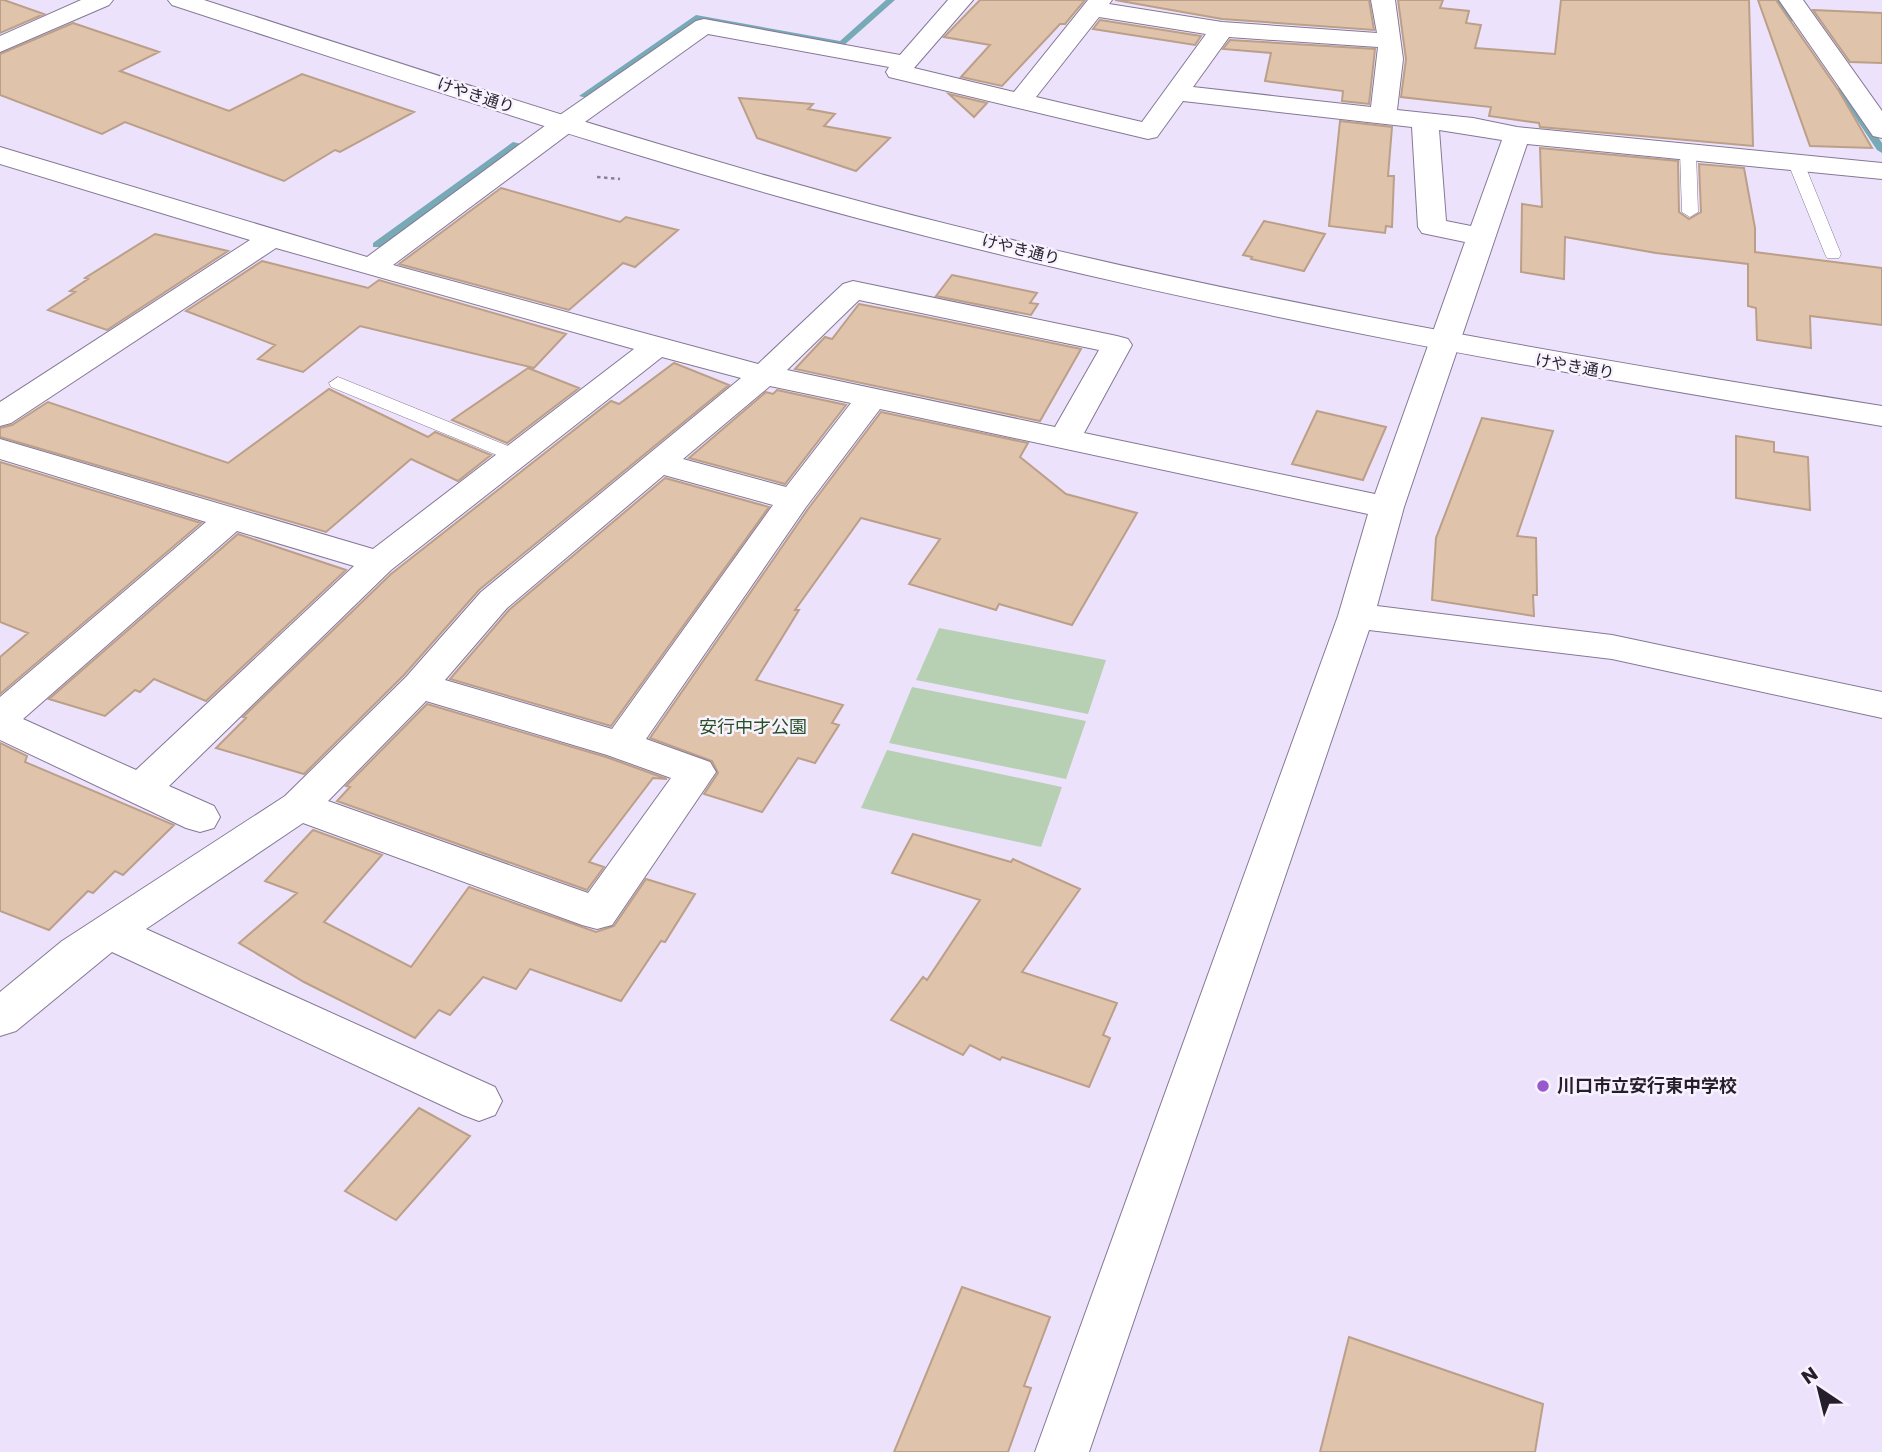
<svg xmlns="http://www.w3.org/2000/svg" width="1882" height="1452" font-family="Poppins,'Noto Sans JP',sans-serif">
  <style>
    .green { fill: #b7d0b3 }
    .lines { fill: none; stroke-linecap: round; stroke-linejoin: round }
    .stream { fill: #77aab6; fill-rule: evenodd }
    .building { fill: #e0c3ab; stroke: #bb9f88; stroke-width: 2 }
    .lane-casing { stroke: #857895; stroke-width: 1 }
    .street-casing { stroke: #857895; stroke-width: 2 }
    .secondary-casing { stroke: #857895; stroke-width: 2 }
    .path { stroke: #898194; stroke-width: 2.5; stroke-dasharray: 3.5 3.5; stroke-linecap: butt }
    .lane { fill: #fff; fill-rule: evenodd }
    .street { fill: #fff; fill-rule: evenodd }
    .secondary { fill: #fff; fill-rule: evenodd }
    .poi-dot { fill: #9858ce; stroke: #f8f2ff; stroke-width: 2.5 }
    .labels { text-anchor: middle; stroke-width: 5; stroke-linejoin: round; paint-order: stroke }
    .far-street-label { font-size: 16px; fill: #241f2b; stroke: #f8f2ff }
    .park-label { font-size: 18px; fill: #285124; stroke: #f8f2ff }
    .poi-label { font-size: 18px; font-weight: bold; fill: #241f2b; stroke: #f8f2ff; text-anchor: start }
  </style>
  <rect width="100%" height="100%" fill="#ede2fc"/>
  <path class="green" d="M 939,628 L 1106,660 L 1088,714 L 916,680 Z
    M 912,687 L 1086,721 L 1066,779 L 889,743 Z
    M 887,750 L 1062,787 L 1041,847 L 861,808 Z"/>
  <g class="lines">
    <path class="stream" d="M 886,0 L 895,0 L 842,47 L 701,20 L 587,98 L 579,96 L 696,15 L 840,41 Z
      M 1775,0 L 1783,0 L 1797,19 L 1796,21 L 1790,21 Z
      M 1839,88 L 1845,88 L 1882,143 L 1882,153 L 1877,150 L 1837,90 Z
      M 513,142 L 521,144 L 381,247 L 373,247 L 373,243 Z"/>
  </g>
  <path class="building" d="M 0,0 L 4,0 L 44,14 L 0,33 Z
    M 980,0 L 1085,0 L 1065,24 L 1060,24 L 1002,86 L 961,77 L 990,45 L 944,37 Z
    M 1115,0 L 1369,0 L 1374,30 L 1222,19 Z
    M 1398,0 L 1443,0 L 1440,8 L 1469,11 L 1466,23 L 1481,25 L 1475,48 L 1555,54 L 1561,0 L 1749,0 L 1753,146 L 1540,127 L 1539,123 L 1489,116 L 1491,107 L 1401,97 L 1406,59 Z
    M 1758,0 L 1776,0 L 1839,91 L 1872,148 L 1810,146 Z
    M 1813,10 L 1882,13 L 1882,63 L 1850,62 Z
    M 1100,20 L 1201,36 L 1195,45 L 1093,29 Z
    M 73,23 L 159,52 L 120,71 L 229,111 L 302,74 L 414,112 L 340,152 L 335,150 L 284,181 L 125,122 L 102,134 L 0,95 L 0,54 Z
    M 1230,40 L 1375,49 L 1369,104 L 1342,101 L 1343,91 L 1265,81 L 1271,53 L 1223,49 Z
    M 949,94 L 987,103 L 974,117 Z
    M 739,98 L 813,104 L 808,109 L 835,114 L 824,126 L 890,138 L 856,171 L 757,138 Z
    M 1340,121 L 1392,127 L 1388,176 L 1394,176 L 1392,227 L 1386,226 L 1385,233 L 1329,226 Z
    M 1540,148 L 1678,161 L 1679,212 L 1689,219 L 1701,212 L 1699,164 L 1744,168 L 1755,228 L 1755,252 L 1882,268 L 1882,325 L 1810,316 L 1811,348 L 1757,340 L 1756,308 L 1748,306 L 1748,264 L 1656,253 L 1565,237 L 1564,279 L 1521,272 L 1522,204 L 1542,207 Z
    M 501,188 L 620,222 L 626,217 L 678,230 L 635,267 L 623,263 L 569,310 L 399,264 Z
    M 1264,221 L 1325,234 L 1304,271 L 1251,259 L 1252,257 L 1243,255 Z
    M 155,234 L 228,251 L 107,330 L 48,310 L 75,292 L 70,291 L 88,279 L 85,278 Z
    M 262,261 L 368,288 L 379,280 L 566,334 L 534,368 L 360,326 L 303,372 L 258,359 L 275,345 L 186,311 Z
    M 952,275 L 1037,293 L 1030,303 L 1038,304 L 1031,315 L 936,296 Z
    M 859,304 L 921,316 L 1081,349 L 1040,421 L 795,369 L 825,337 L 832,339 Z
    M 674,363 L 729,385 L 479,590 L 404,675 L 304,774 L 216,748 L 246,718 L 243,717 L 391,574 L 611,401 L 619,404 Z
    M 528,368 L 579,388 L 507,443 L 452,420 Z
    M 329,389 L 428,437 L 435,432 L 491,455 L 458,481 L 411,459 L 326,532 L 0,437 L 0,428 L 12,425 L 48,402 L 228,463 Z
    M 777,390 L 846,405 L 785,484 L 689,458 L 766,392 L 773,394 Z
    M 1317,411 L 1386,427 L 1363,480 L 1292,464 Z
    M 881,412 L 1028,443 L 1020,457 L 1066,494 L 1137,513 L 1072,625 L 999,604 L 996,610 L 909,584 L 940,539 L 861,518 L 795,610 L 799,610 L 756,680 L 843,705 L 832,723 L 839,725 L 815,763 L 798,758 L 762,812 L 704,794 L 718,773 L 712,761 L 650,738 L 808,509 Z
    M 1482,418 L 1553,431 L 1517,536 L 1536,538 L 1537,595 L 1533,595 L 1534,616 L 1432,600 L 1436,538 Z
    M 1736,436 L 1774,442 L 1774,452 L 1808,457 L 1810,510 L 1736,498 Z
    M 0,462 L 201,523 L 0,694 L 0,657 L 28,633 L 0,622 Z
    M 665,478 L 769,507 L 611,726 L 450,679 L 509,610 Z
    M 238,534 L 346,570 L 206,701 L 154,679 L 140,692 L 135,690 L 105,716 L 49,699 Z
    M 427,704 L 606,757 L 667,779 L 653,778 L 589,862 L 604,867 L 587,890 L 337,801 L 350,787 L 346,786 Z
    M 0,743 L 27,756 L 25,762 L 174,825 L 123,875 L 115,871 L 93,893 L 88,891 L 49,930 L 0,911 Z
    M 313,830 L 382,855 L 324,922 L 411,967 L 469,887 L 596,932 L 614,926 L 646,879 L 695,894 L 665,942 L 661,941 L 621,1001 L 530,969 L 516,989 L 483,977 L 450,1015 L 439,1010 L 415,1038 L 304,982 L 239,943 L 297,893 L 265,881 Z
    M 913,834 L 1011,862 L 1013,859 L 1080,889 L 1022,972 L 1117,1003 L 1103,1035 L 1110,1038 L 1089,1087 L 1002,1057 L 1000,1060 L 970,1045 L 963,1055 L 891,1020 L 923,977 L 927,980 L 980,900 L 892,873 Z
    M 419,1108 L 470,1136 L 396,1220 L 345,1191 Z
    M 962,1287 L 1050,1317 L 1024,1386 L 1031,1388 L 1008,1452 L 894,1452 Z
    M 1349,1337 L 1543,1404 L 1535,1452 L 1320,1452 Z"/>
  <g class="lines">
    <defs>
      <path id="lane" d="M 1688,147 L 1696,152 L 1698,212 L 1690,217 L 1682,212 L 1680,152 Z
        M 1796,158 L 1804,163 L 1841,254 L 1839,258 L 1827,258 L 1825,254 L 1788,163 Z
        M 338,377 L 523,452 L 526,456 L 516,462 L 509,460 L 331,387 L 329,383 Z"/>
      <path id="street" d="M 81,0 L 113,0 L 109,5 L 0,52 L 0,36 Z
        M 948,0 L 973,0 L 914,68 L 1014,92 L 1088,0 L 1112,0 L 1109,4 L 1222,22 L 1377,33 L 1371,0 L 1395,0 L 1403,59 L 1397,110 L 1473,118 L 1517,127 L 1882,163 L 1882,179 L 1527,144 L 1404,507 L 1377,606 L 1612,635 L 1882,692 L 1882,718 L 1612,659 L 1369,630 L 1089,1452 L 1035,1452 L 1338,616 L 1368,514 L 880,409 L 806,507 L 646,739 L 710,762 L 716,772 L 612,925 L 597,929 L 582,925 L 303,823 L 146,929 L 495,1087 L 502,1101 L 495,1115 L 479,1121 L 463,1115 L 112,952 L 16,1031 L 0,1036 L 0,992 L 62,941 L 285,796 L 406,677 L 481,592 L 741,378 L 662,357 L 391,570 L 169,786 L 214,806 L 220,817 L 214,828 L 200,832 L 186,828 L 0,740 L 0,697 L 206,522 L 0,459 L 0,439 L 373,549 L 634,349 L 276,248 L 11,423 L 0,426 L 0,402 L 250,240 L 0,164 L 0,147 L 367,257 L 557,117 L 696,21 L 704,19 L 900,55 ZM 1099,17 L 1206,34 L 1142,122 L 1036,97 ZM 708,34 L 889,67 L 886,72 L 889,77 L 1148,139 L 1157,137 L 1183,101 L 1412,127 L 1418,227 L 1422,233 L 1465,242 L 1375,494 L 1084,433 L 1132,345 L 1128,339 L 1117,336 L 853,281 L 843,284 L 758,364 L 393,265 L 575,129 ZM 1229,37 L 1378,47 L 1371,107 L 1193,87 ZM 1439,130 L 1502,140 L 1471,226 L 1446,221 ZM 859,300 L 1099,350 L 1055,427 L 787,370 ZM 770,386 L 851,403 L 786,487 L 683,459 ZM 664,475 L 773,505 L 612,729 L 445,680 L 507,608 ZM 237,531 L 354,566 L 136,770 L 23,719 ZM 426,701 L 607,755 L 671,778 L 588,893 L 328,801 Z
        M 1779,0 L 1803,0 L 1882,111 L 1882,138 L 1873,136 Z"/>
      <path id="secondary" d="M 168,0 L 204,0 C 427,72 650,146 877,206 C 1207,293 1545,352 1882,406 L 1882,426 C 1538,370 1194,308 857,218 C 626,156 399,79 172,5 Z"/>
    </defs>
    <use href="#lane" class="lane-casing"/>
    <use href="#street" class="street-casing"/>
    <use href="#secondary" class="secondary-casing"/>
    <path class="path" d="M 597,177 L 620,179"/>
    <use href="#lane" class="lane"/>
    <use href="#street" class="street"/>
    <use href="#secondary" class="secondary"/>
  </g>
  <circle class="poi-dot" cx="1543" cy="1086" r="7"/>
  <g class="labels">
    <g class="far-street-label">
      <text transform="translate(476 95) rotate(18)" y="6">けやき通り</text>
      <text transform="translate(1021 249) rotate(14)" y="6">けやき通り</text>
      <text transform="translate(1575 366) rotate(10)" y="6">けやき通り</text>
    </g>
    <g class="park-label">
      <text x="753" y="733">安行中才公園</text>
    </g>
    <g class="poi-label">
      <text x="1557" y="1092">川口市立安行東中学校</text>
    </g>
  </g>
  <g transform="translate(1819 1389) rotate(325)" stroke="#f8f2ff" stroke-width="5" paint-order="stroke">
  <path d="M0-5L12 26L0 18L-12 26Z" fill="#241f2b"/>
  <text y="-10" font-size="19" font-weight="bold" text-anchor="middle" fill="#241f2b">N</text>
  </g>
</svg>
